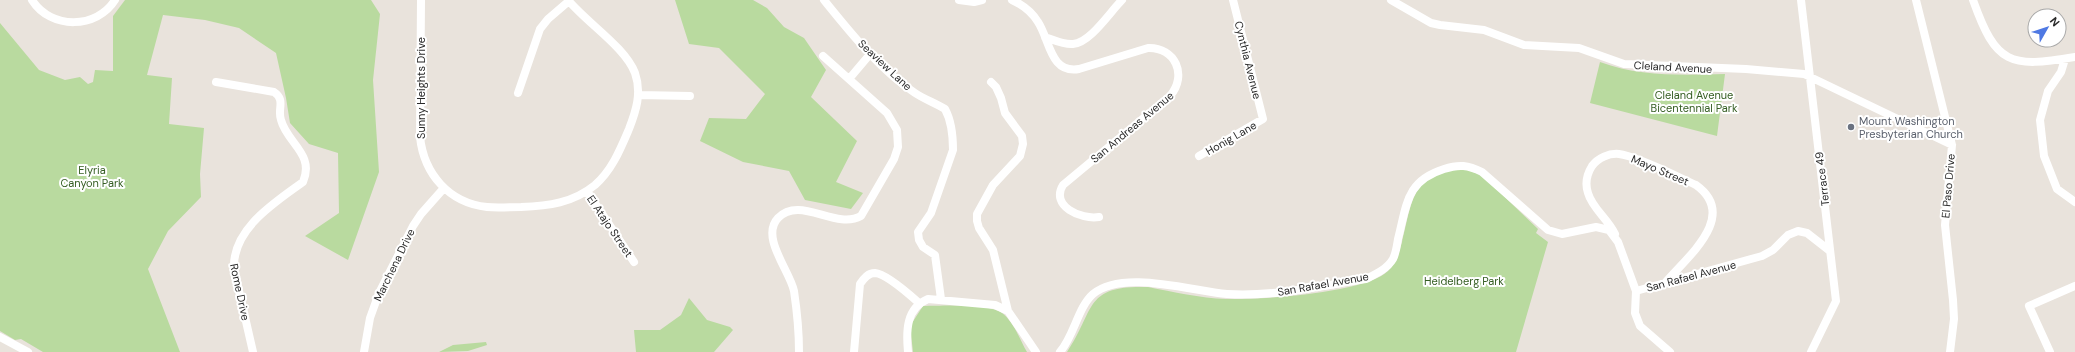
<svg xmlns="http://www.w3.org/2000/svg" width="2075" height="352" font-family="'DM Sans',sans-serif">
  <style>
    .green { fill: #b9da9f }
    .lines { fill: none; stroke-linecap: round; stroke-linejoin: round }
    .minor { stroke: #fff; stroke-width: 8 }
    .worship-dot { fill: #6b7280; stroke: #fff; stroke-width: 1.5 }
    .labels { text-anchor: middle; stroke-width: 4; stroke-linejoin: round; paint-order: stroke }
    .street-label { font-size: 11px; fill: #292929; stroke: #fff }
    .park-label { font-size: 11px; fill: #345d22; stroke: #fff }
    .worship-label { font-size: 11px; fill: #5b616d; stroke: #fff; text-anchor: start }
  </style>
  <rect width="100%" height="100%" fill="#e9e3dc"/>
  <path class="green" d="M 125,0 L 371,0 L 380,14 L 373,80 L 379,172 L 348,260 L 305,236 L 339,213 L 338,153 L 309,144 L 290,123 L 286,98 L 276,53 L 239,28 L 205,20 L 163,15 L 147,75 L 172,78 L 169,124 L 204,128 L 200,174 L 201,197 L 168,231 L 148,269 L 180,352 L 43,352 L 21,339 L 15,340 L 0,331 L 0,23 L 39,70 L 65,80 L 80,77 L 88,84 L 93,82 L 95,70 L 113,71 L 113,16 Z
    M 675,0 L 753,0 L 767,8 L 784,27 L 804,38 L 826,70 L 811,97 L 857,141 L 836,182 L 863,193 L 851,209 L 805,200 L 789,171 L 743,162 L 700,141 L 709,118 L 746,119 L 765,94 L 719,48 L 689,44 Z
    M 1600,62 C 1640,77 1683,75 1725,74 L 1717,136 L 1590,103 Z
    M 1462,168 L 1482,175 L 1538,229 L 1536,233 L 1548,242 L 1516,352 L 1067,352 C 1096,309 1083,285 1148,287 C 1173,292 1200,298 1226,299 C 1259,300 1366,293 1388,271 C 1396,263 1399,253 1402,242 C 1413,199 1411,175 1462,168 Z
    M 689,298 L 707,320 L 730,327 L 733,330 L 714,352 L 636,352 L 634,330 L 660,330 L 681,315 Z
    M 923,306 C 941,306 988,303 1002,313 C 1014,322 1020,340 1027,352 L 913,352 L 910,326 Z
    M 486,342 L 487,345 L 468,351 L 439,352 L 453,345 Z"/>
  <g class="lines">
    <path class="minor" d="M 32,0 C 51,30 97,29 115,0
      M 421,0 L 420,137 C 424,174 449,203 487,207 C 498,208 510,207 521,207 C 548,206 573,203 595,185 C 612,170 620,150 629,129 C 636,111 642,93 635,73 C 625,47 587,23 568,0
      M 824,0 C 850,32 880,70 915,93 C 924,99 935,103 945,109 C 951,120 953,137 953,150 L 931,213 L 918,232 L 919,240 L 923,247 L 935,255 L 941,299
      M 959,0 L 974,2 L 982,0
      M 1012,0 C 1023,5 1032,12 1038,22 C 1050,40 1050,74 1079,69 L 1148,48 C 1175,47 1188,75 1170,96 L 1063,185 C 1050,206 1081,220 1099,217
      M 1391,0 L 1431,23 L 1440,25 L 1484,30 L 1524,45 L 1579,48 L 1624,64 L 1746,69 L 1804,74 L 1952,145
      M 1801,0 L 1836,301 L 1811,352
      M 1916,0 L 1952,145 L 1945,225 L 1953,300 L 1954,319 L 1950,352
      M 1973,0 C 1996,65 2010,68 2075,57
      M 1045,37 C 1054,40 1064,45 1073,44 C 1090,43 1110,12 1122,0
      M 2065,59 L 2061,72 L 2048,91 L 2040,120 L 2044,156 L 2057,189 L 2075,202
      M 849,79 L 871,53
      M 216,82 L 274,92 C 286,100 277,109 281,120 C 287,143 315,154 303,182 C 274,203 232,229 234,269 L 253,352
      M 991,82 L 996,87 L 1001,98 L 1005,113 L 1022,136 L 1023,144 L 1020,156 L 993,185 L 977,214 L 977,221 L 979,228 L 993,250 L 1008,311
      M 518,93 L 540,29 L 548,19 L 569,1
      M 639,95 L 690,96
      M 1199,156 L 1263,119 L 1233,0
      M 587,191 L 634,262
      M 1615,234 C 1608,219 1592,208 1588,193 C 1585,184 1587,174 1592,166 C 1598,158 1609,153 1619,154 C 1637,156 1678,177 1696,185 C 1739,216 1688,256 1665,283
      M 1636,291 L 1635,313 L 1640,326 L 1670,352
      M 0,337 L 28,352
      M 364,352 L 370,318 L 379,293 L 413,226 L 421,214 L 444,188
      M 799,352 C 799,332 797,311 794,291 C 790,271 760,237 778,218 C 800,195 835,230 861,216 L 894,159 L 898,147 L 897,130 L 887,113 L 823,56
      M 854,352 L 860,284 C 864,278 868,273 875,273 C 887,274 910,295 919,303
      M 908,352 C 906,331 906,308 928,299 L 995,305 L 1008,311 L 1036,352
      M 1060,352 C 1074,336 1078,307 1093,294 C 1123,269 1191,291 1227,294 C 1273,297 1320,286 1366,279 C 1376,274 1387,269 1393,259 C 1396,253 1397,245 1398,239 C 1407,204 1406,181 1444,169 C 1459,164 1468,165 1482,172 L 1548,230 L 1562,234 L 1596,227 L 1609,230 L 1618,242 L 1636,291 L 1762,256 L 1773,250 L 1788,235 L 1798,231 L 1807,233 L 1830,251
      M 2050,352 L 2029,306 L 2075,286"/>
  </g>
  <circle class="worship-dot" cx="1851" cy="127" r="4"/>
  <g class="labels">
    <g class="street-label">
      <text transform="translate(1248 60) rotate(76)" y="4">Cynthia Avenue</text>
      <text transform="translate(885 65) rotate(43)" y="4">Seaview Lane</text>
      <text transform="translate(1673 67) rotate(3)" y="4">Cleland Avenue</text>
      <text transform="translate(421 88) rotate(-90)" y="4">Sunny Heights Drive</text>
      <text transform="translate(1132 127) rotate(-40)" y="4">San Andreas Avenue</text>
      <text transform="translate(1231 138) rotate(-30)" y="4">Honig Lane</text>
      <text transform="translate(1660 170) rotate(23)" y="4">Mayo Street</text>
      <text transform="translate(1822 179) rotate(-97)" y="4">Terrace 49</text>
      <text transform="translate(1948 186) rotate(-85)" y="4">El Paso Drive</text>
      <text transform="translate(610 226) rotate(56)" y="4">El Atajo Street</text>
      <text transform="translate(394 265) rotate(-64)" y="4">Marchena Drive</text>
      <text transform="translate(1691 276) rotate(-15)" y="4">San Rafael Avenue</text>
      <text transform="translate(1323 284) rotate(-10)" y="4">San Rafael Avenue</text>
      <text transform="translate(240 292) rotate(78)" y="4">Rome Drive</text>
    </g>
    <g class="park-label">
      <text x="1694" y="99">Cleland Avenue<tspan x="1694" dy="13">Bicentennial Park</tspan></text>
      <text x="92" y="174">Elyria<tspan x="92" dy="13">Canyon Park</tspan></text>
      <text x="1464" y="285">Heidelberg Park</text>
    </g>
    <g class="worship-label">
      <text x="1859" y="125">Mount Washington<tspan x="1859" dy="13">Presbyterian Church</tspan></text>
    </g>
  </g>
  <g transform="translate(2047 28) rotate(51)"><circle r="19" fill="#ffffff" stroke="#a9a9a9"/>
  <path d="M0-3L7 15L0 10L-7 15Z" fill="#4f79e3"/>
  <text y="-6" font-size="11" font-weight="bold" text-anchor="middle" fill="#292929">N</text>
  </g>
</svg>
